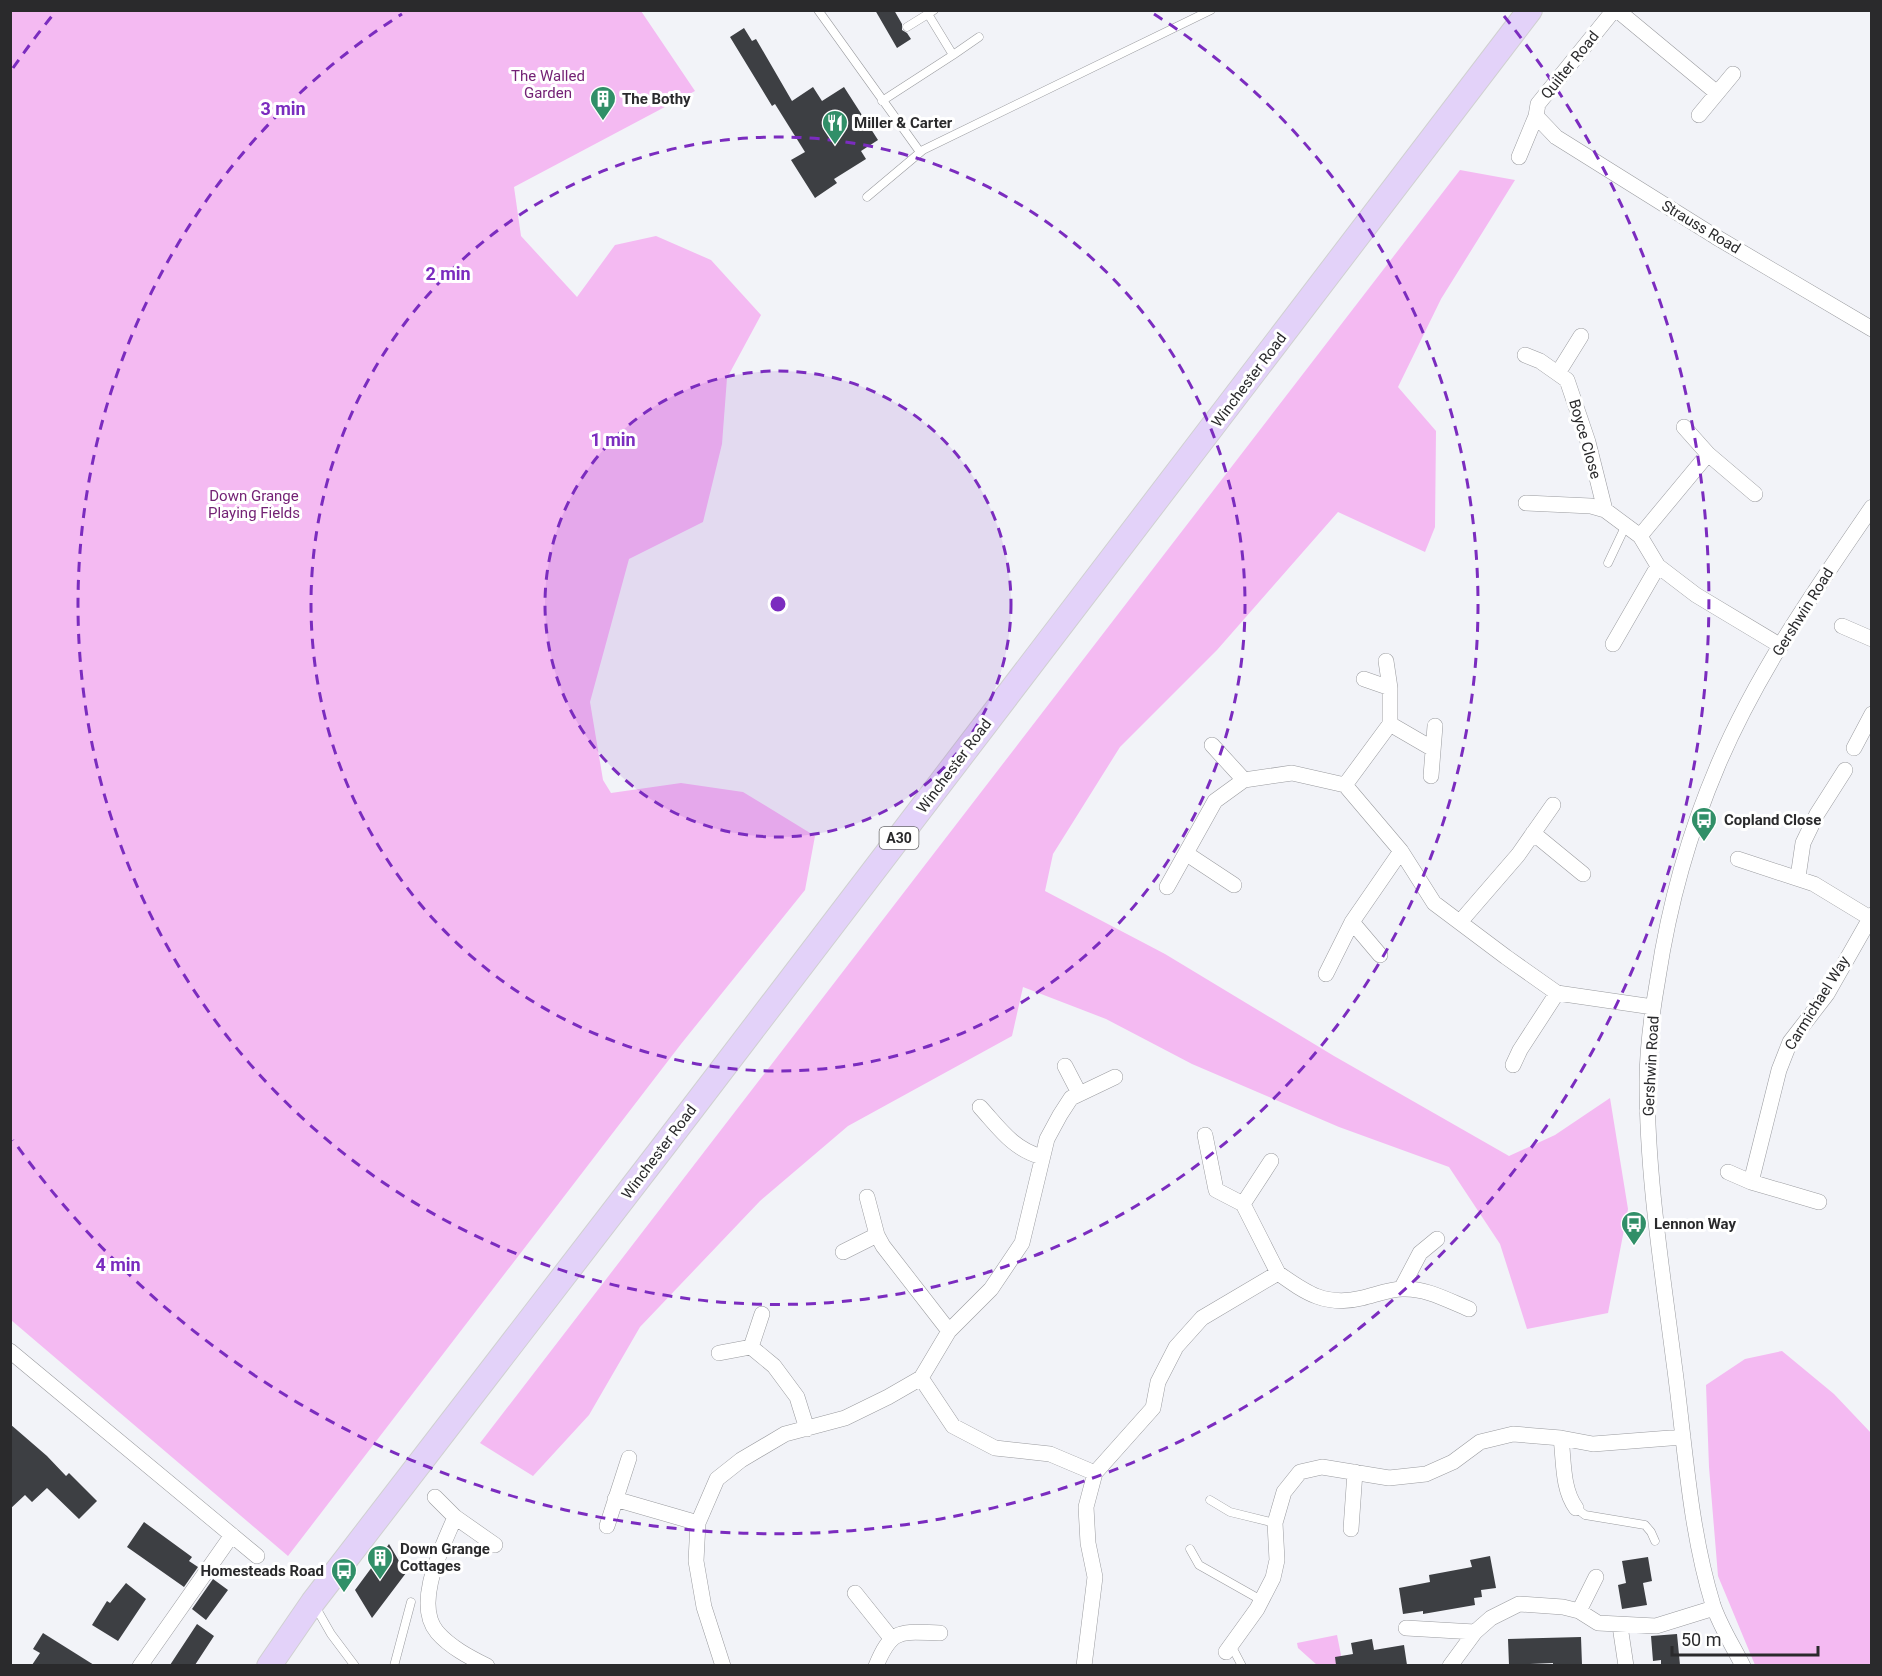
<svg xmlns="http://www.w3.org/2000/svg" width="1882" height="1676" font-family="Roboto,sans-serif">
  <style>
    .green { fill: #f4baf2 }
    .building { fill: #3d3f43 }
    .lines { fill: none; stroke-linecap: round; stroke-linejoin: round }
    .lane-casing { stroke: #9a9b9f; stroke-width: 9 }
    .street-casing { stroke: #9a9b9f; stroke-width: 16 }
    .primary-casing { stroke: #d0d0d1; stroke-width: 26 }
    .lane { stroke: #fff; stroke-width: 8 }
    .street { stroke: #fff; stroke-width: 15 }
    .primary { stroke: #e3d2f9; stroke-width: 24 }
    .ring { fill: none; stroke: #7b2cbf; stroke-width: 3; stroke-dasharray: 10 8 }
    .labels { text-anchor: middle; stroke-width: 6; stroke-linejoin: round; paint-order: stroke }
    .shield { fill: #fff; stroke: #6a6a6b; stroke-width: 1.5 }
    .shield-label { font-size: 14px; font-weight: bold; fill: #2a2a2c }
    .street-label { font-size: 15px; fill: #2a2a2c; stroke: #fff }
    .park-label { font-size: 15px; fill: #742275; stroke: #fff }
    .poi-label { font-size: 15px; font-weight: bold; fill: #2a2a2c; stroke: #fff; text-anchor: start }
    .centre { fill: #7b2cbf; stroke: #fff; stroke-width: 3 }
    .ring-label { font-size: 18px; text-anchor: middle; font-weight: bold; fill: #7b2cbf; stroke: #fff; stroke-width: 6; stroke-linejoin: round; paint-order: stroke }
  </style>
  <rect width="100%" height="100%" fill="#f2f3f8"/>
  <path class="green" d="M 11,10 L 641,11 L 695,91 L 514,187 L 521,236 L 577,297 L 615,245 L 656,236 L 711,260 L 761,315 L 727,378 L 722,444 L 703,522 L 629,559 L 590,702 L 603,780 L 611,793 L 681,783 L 743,792 L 815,836 L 805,890 L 681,1044 L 288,1556 L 11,1320 Z
    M 1460,170 L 1515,180 L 1441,299 L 1398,387 L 1436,431 L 1435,527 L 1425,552 L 1338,512 L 1217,650 L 1120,747 L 1053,854 L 1045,891 L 1165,954 L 1334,1056 L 1509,1156 L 1555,1135 L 1610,1098 L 1628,1209 L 1608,1313 L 1527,1329 L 1500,1244 L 1449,1167 L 1339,1127 L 1192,1064 L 1106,1019 L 1023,987 L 1012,1036 L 848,1126 L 760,1201 L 640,1327 L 589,1415 L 533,1476 L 480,1443 Z
    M 1782,1351 L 1834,1394 L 1871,1433 L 1871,1665 L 1755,1665 L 1718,1576 L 1709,1467 L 1706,1385 L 1745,1359 Z
    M 1337,1635 L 1343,1665 L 1317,1665 L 1298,1648 L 1297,1643 Z"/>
  <path class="building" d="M 875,10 L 894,10 L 902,24 L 902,30 L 907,33 L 911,39 L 897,48 Z
    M 744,28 L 752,41 L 756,39 L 792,101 L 813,87 L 822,101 L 844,87 L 878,140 L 861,151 L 866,159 L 834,179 L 837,183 L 815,198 L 791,160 L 805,152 L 775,104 L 772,106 L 730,37 Z
    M 10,1424 L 47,1456 L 66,1476 L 69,1473 L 97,1501 L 79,1519 L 47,1488 L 32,1502 L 25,1495 L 10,1509 Z
    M 144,1522 L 192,1557 L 189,1561 L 198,1567 L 184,1587 L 127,1547 Z
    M 389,1544 L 406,1573 L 372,1618 L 355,1590 Z
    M 1490,1556 L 1496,1588 L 1481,1590 L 1482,1597 L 1474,1598 L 1475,1605 L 1423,1614 L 1423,1611 L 1403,1614 L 1399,1588 L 1430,1582 L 1429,1575 L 1472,1567 L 1470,1560 Z
    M 1648,1557 L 1652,1581 L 1643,1583 L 1647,1605 L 1622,1609 L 1618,1585 L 1626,1583 L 1622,1561 Z
    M 213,1579 L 228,1590 L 206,1620 L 192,1609 Z
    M 126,1583 L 146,1599 L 118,1641 L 92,1625 L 107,1601 L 110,1603 Z
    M 197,1624 L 214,1636 L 195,1665 L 170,1665 Z
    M 43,1633 L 94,1665 L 32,1665 L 40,1653 L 33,1649 Z
    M 1677,1634 L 1680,1665 L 1661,1665 L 1661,1660 L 1653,1661 L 1651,1636 Z
    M 1581,1637 L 1582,1665 L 1553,1665 L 1553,1663 L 1509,1665 L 1508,1639 Z
    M 1372,1639 L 1374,1650 L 1404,1645 L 1407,1665 L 1336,1665 L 1335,1657 L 1353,1654 L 1351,1643 Z"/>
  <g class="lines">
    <defs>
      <path id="lane" d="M 818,10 L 920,152
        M 907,27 L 928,14
        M 953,55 L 979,37
        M 882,101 L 953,55 L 928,14 L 934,10
        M 867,197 L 923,150 L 1211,10
        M 1608,563 L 1626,525
        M 1210,1500 L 1230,1512 L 1275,1523
        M 1576,1508 L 1585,1515 L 1645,1525 L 1651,1532 L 1655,1541
        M 1190,1549 L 1199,1565 L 1261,1600
        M 315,1606 L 331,1634 L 355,1666
        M 1232,1647 L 1242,1666
        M 394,1666 L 411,1602"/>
      <path id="street" d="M 1617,10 L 1717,93
        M 1699,115 L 1733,74
        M 1536,116 L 1556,137 L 1716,237 L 1872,329
        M 1519,157 L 1536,116 L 1538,104 L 1614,10
        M 1525,355 L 1540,361 L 1567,380 L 1588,442 L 1605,510
        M 1558,373 L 1581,336
        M 1684,427 L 1708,454 L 1755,494
        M 1526,503 L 1591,506 L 1605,510 L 1640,536 L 1658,566 L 1696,595 L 1781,646
        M 1640,536 L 1708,454
        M 1842,626 L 1872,639
        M 1613,644 L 1658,566
        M 1364,679 L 1390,688
        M 1390,724 L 1433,749
        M 1212,745 L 1244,780
        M 1854,748 L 1872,714
        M 1431,776 L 1435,726
        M 1345,785 L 1390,724 L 1390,688 L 1386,661
        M 1533,833 L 1583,874
        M 1187,854 L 1234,885
        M 1738,859 L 1814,884 L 1870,918
        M 1798,877 L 1803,843 L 1817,814 L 1845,770
        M 1167,887 L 1215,801 L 1244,780 L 1292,773 L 1345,785 L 1401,851 L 1434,903 L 1506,957 L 1557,993 L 1653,1007
        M 1352,922 L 1380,955
        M 1460,922 L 1518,855 L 1553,805
        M 1326,974 L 1352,922 L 1401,851
        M 1513,1065 L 1520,1050 L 1557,993
        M 1065,1066 L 1079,1093
        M 980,1107 C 1000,1129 1013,1149 1042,1157
        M 1205,1135 L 1216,1190 L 1243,1204 L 1278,1273
        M 1728,1172 L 1751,1182 L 1819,1202
        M 1751,1182 L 1779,1070 L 1790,1042 L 1827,994 L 1872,915
        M 867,1197 L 877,1235 L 883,1246 L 949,1331
        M 1243,1204 L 1271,1161
        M 843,1252 L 877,1235
        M 1401,1289 L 1420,1253 L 1437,1239
        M 751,1347 L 774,1366 L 797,1397 L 807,1429
        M 10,1351 L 257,1556
        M 719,1353 L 751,1347 L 762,1314
        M 921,1378 L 953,1426 L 995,1448 L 1050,1454 L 1095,1473
        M 1561,1438 C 1564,1461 1562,1489 1576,1508
        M 435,1497 L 455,1517 L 495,1545
        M 615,1499 L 698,1523
        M 455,1517 C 443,1546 413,1603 437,1632 C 450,1647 469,1657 487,1666
        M 607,1526 L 629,1458
        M 1351,1529 L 1355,1472
        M 855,1593 L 891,1638
        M 1579,1611 L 1596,1577
        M 1620,1626 L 1626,1666
        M 1406,1628 L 1475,1632
        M 1226,1652 L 1257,1609 L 1273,1578 L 1277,1560 L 1275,1523 L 1284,1492 L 1300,1472 L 1322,1467 L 1389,1478 L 1426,1474 L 1453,1462 L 1480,1442 L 1513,1434 L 1561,1438 L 1593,1444 L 1683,1437
        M 140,1666 L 232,1535
        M 723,1666 L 704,1607 L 696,1561 L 698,1523 L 717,1479 L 741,1460 L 785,1434 L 845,1418 L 888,1397 L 921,1378 L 949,1331 L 991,1289 L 1022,1243 L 1047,1139 L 1060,1115 L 1071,1098 L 1115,1077
        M 876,1666 C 892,1627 901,1632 940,1633
        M 1084,1666 L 1095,1577 L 1088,1543 L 1086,1507 L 1095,1473 L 1153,1408 L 1158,1382 L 1176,1347 L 1202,1318 L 1278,1273 C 1306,1293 1326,1307 1362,1298 C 1375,1295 1390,1289 1403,1289 C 1426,1288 1447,1300 1469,1309
        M 1450,1666 L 1475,1632 L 1491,1618 L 1519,1604 L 1563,1607 L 1579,1611 L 1598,1623 L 1656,1626 L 1714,1608
        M 1743,1666 C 1733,1646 1720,1626 1713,1605 C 1689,1527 1685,1443 1674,1363 C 1662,1269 1647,1176 1647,1082 C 1647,1047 1652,1012 1658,978 C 1669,905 1689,833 1718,765 C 1757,673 1815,590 1872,507"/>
      <path id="primary" d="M 269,1666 L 313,1602 L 663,1147 L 1530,10"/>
    </defs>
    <use href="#lane" class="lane-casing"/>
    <use href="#street" class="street-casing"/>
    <use href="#primary" class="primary-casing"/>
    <use href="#lane" class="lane"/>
    <use href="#street" class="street"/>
    <use href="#primary" class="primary"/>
  </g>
  <circle cx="778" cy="604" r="233" fill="#7b2cbf" fill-opacity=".12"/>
  <g class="ring">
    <circle cx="778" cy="604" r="233"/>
    <circle cx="778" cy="604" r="467"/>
    <path d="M1154 14A700 700 0 1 1 402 14"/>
    <path d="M13 68A934 934 0 0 1 52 16M1504 16A934 934 0 1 1 13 1140"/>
  </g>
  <defs>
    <symbol id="building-pin" viewBox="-11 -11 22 30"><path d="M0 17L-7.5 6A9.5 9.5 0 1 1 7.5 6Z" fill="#318f68" stroke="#fff"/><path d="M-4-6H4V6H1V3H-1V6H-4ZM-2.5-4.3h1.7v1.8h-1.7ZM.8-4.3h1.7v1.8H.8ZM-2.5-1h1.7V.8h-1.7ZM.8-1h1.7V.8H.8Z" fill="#fff"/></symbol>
    <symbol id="restaurant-pin" viewBox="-11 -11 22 30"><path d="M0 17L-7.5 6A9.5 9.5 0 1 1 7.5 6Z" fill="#318f68" stroke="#fff"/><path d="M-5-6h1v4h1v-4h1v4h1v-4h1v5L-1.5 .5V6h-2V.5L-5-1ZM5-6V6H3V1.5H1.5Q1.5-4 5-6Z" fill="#fff"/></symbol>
    <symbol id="bus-pin" viewBox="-11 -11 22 30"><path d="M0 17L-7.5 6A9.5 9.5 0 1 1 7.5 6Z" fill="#318f68" stroke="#fff"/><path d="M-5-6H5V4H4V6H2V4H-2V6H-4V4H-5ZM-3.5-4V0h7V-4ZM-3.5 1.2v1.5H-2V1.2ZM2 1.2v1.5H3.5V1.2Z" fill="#fff"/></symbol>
  </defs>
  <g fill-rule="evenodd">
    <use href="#building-pin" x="588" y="84" width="30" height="40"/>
    <use href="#restaurant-pin" x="820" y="108" width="30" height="40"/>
    <use href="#bus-pin" x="1689" y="805" width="30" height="40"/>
    <use href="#bus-pin" x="1619" y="1209" width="30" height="40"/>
    <use href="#building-pin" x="365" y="1543" width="30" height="40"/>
    <use href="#bus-pin" x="329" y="1556" width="30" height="40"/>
  </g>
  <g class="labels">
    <rect class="shield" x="879.5" y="827" width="39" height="22" rx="4.5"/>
    <g class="shield-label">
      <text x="899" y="843">A30</text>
    </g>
    <g class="street-label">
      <text transform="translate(1570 65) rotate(-51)" y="5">Quilter Road</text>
      <text transform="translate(1701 227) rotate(31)" y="5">Strauss Road</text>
      <text transform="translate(1249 380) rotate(-53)" y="5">Winchester Road</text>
      <text transform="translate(1585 439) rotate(74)" y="5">Boyce Close</text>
      <text transform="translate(1803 612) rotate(-58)" y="5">Gershwin Road</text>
      <text transform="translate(954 766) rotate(-53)" y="5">Winchester Road</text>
      <text transform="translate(1817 1003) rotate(-58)" y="5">Carmichael Way</text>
      <text transform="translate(1651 1066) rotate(-87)" y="5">Gershwin Road</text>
      <text transform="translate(659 1152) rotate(-53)" y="5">Winchester Road</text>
    </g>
    <g class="park-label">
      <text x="548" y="81">The Walled<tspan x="548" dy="17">Garden</tspan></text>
      <text x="254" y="501">Down Grange<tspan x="254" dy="17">Playing Fields</tspan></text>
    </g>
    <g class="poi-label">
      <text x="622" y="104">The Bothy</text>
      <text x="854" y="128">Miller &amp; Carter</text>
      <text x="1724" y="825">Copland Close</text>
      <text x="1654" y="1229">Lennon Way</text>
      <text x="400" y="1554">Down Grange<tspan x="400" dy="17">Cottages</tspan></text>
      <text x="324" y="1576" text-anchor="end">Homesteads Road</text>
    </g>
  </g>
  <circle cx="778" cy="604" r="9" class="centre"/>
  <g class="ring-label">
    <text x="283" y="115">3 min</text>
    <text x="448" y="280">2 min</text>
    <text x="613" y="446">1 min</text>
    <text x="118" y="1271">4 min</text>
  </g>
  <rect width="1882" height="1676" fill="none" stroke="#2a2a2c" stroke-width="24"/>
  <path d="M1672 1646v9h146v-9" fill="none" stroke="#2a2a2c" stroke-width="3"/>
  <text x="1681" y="1646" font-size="18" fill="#2a2a2c" stroke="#ffffff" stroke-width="4.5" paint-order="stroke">50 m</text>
</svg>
